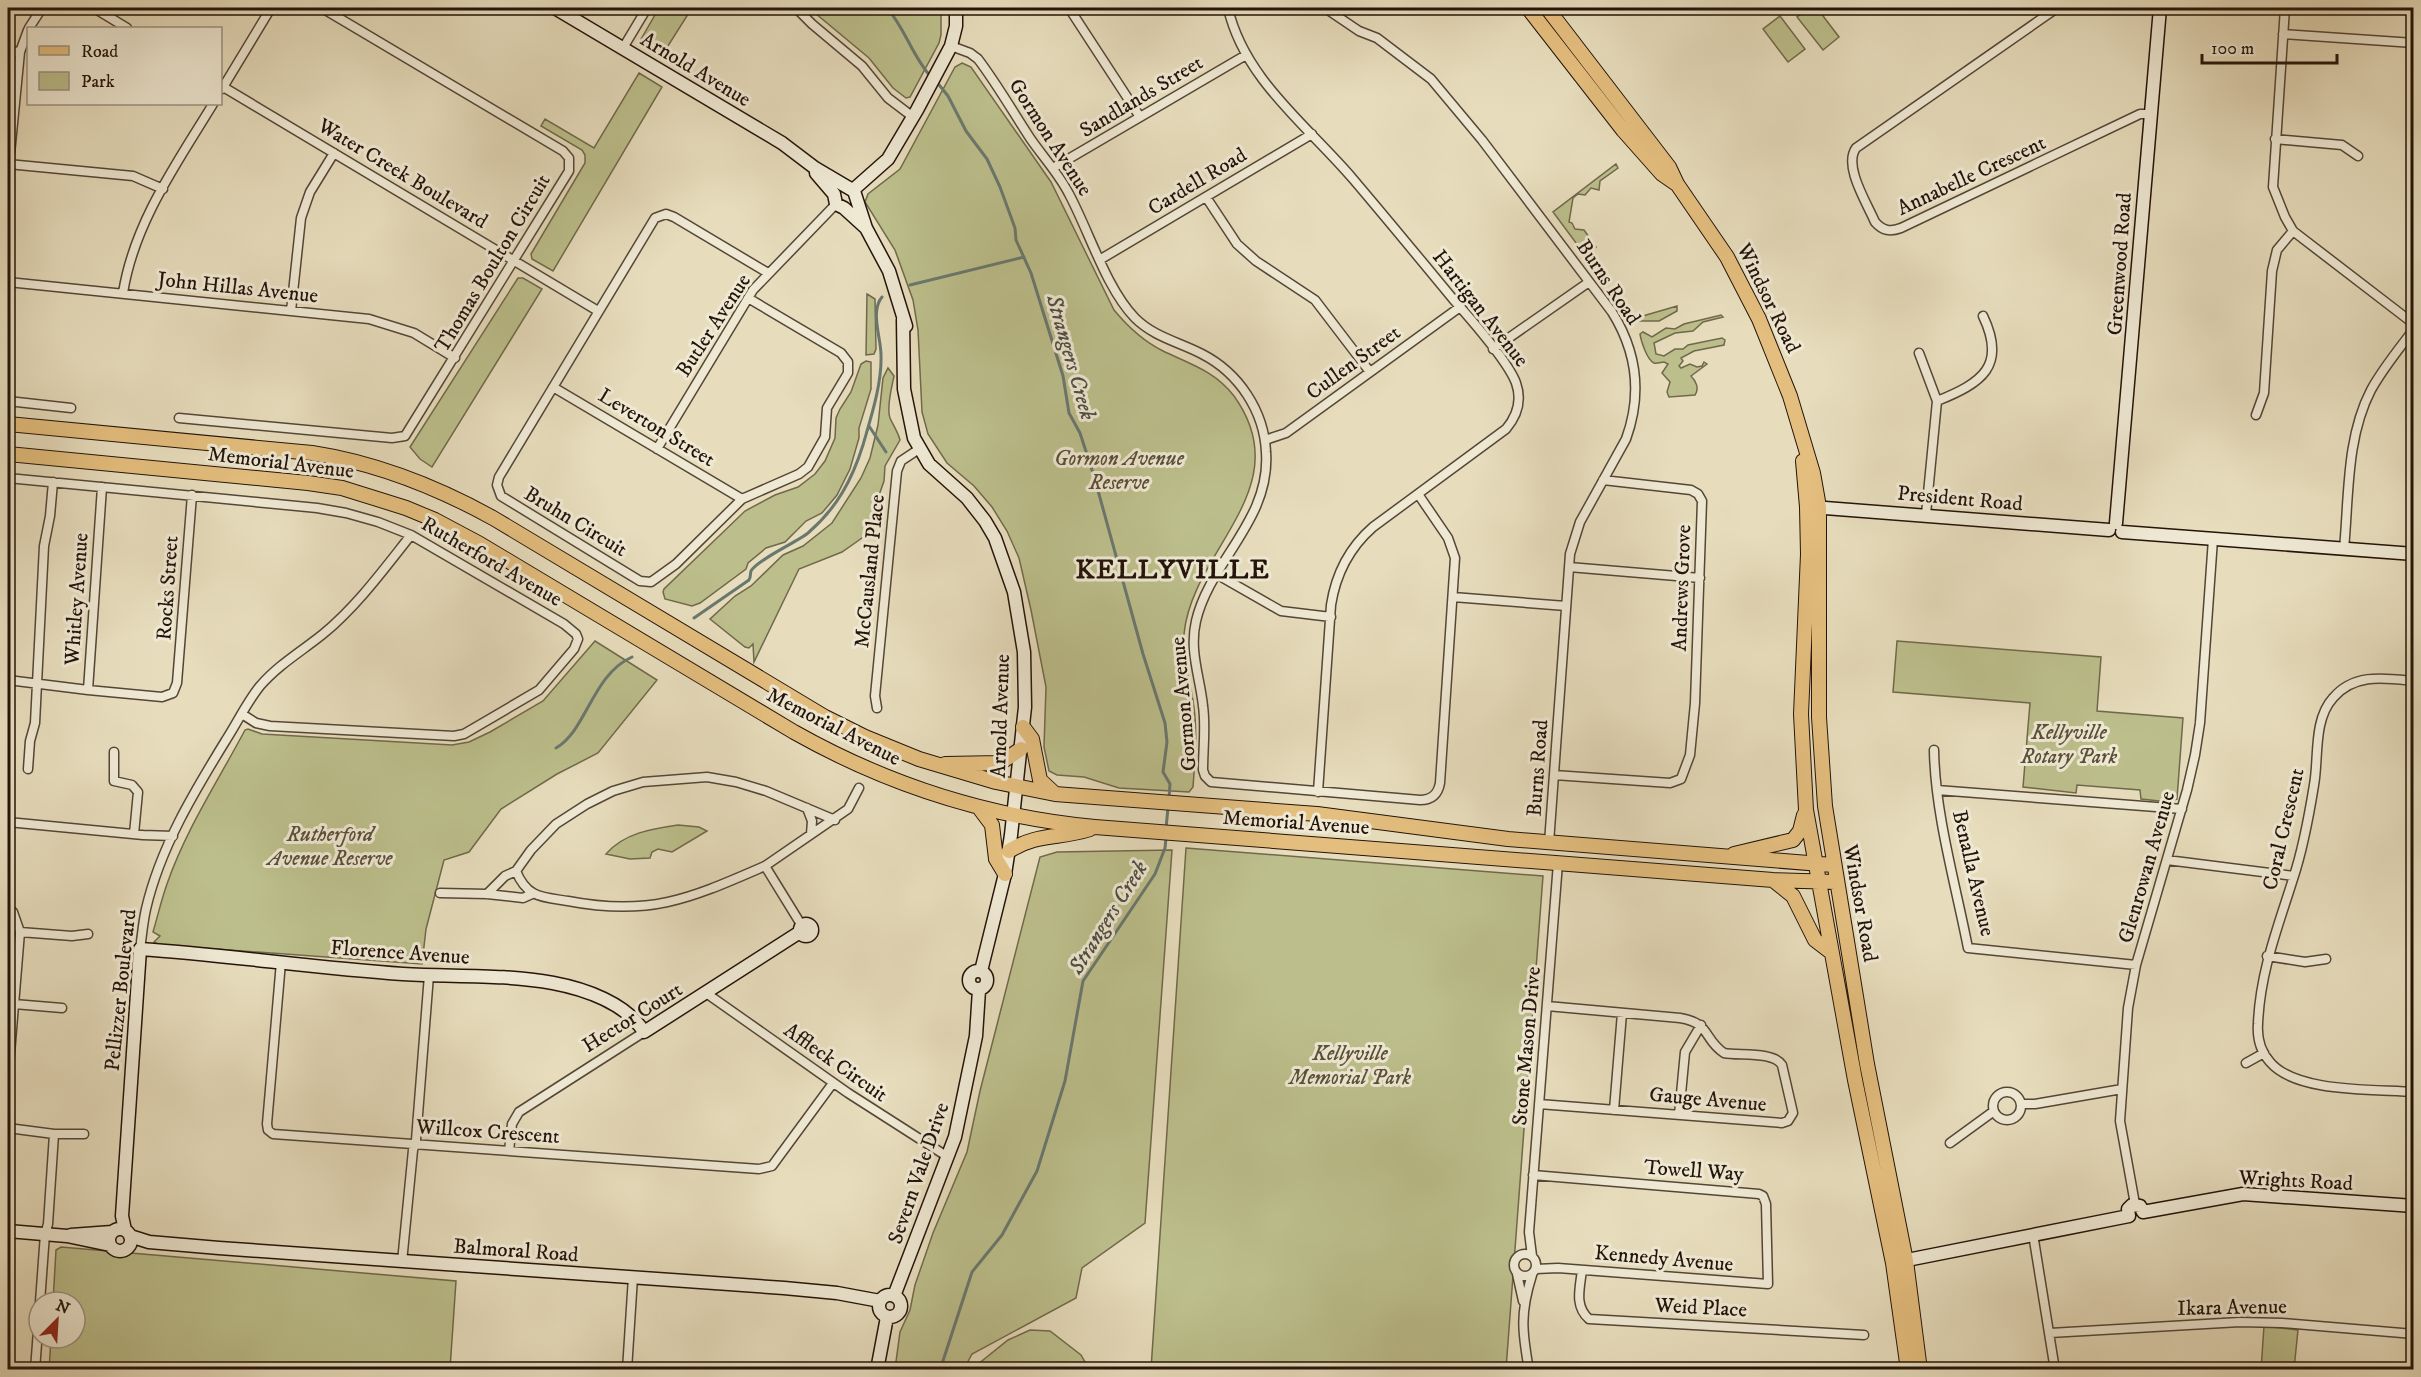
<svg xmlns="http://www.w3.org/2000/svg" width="2421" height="1377" font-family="'IM FELL DW Pica',serif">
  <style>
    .green { fill: #bcbf8c; stroke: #70694b; stroke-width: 1.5 }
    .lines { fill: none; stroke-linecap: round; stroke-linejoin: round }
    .stream { stroke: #69786f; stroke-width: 3 }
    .street-casing { stroke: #544637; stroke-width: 11 }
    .secondary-casing { stroke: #23130a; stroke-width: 15 }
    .primary-casing { stroke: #23130a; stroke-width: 16 }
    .street { stroke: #efe9d4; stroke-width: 8 }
    .secondary { stroke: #efe9d4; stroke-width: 12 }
    .primary { stroke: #e4be7e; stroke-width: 14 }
    .labels { text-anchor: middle; stroke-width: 6; stroke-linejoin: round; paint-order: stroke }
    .street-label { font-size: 21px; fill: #23130a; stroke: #efe9d4 }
    .park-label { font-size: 21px; font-style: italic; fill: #594f38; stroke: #efe9d4 }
    .water-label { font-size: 22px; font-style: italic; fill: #4c4e45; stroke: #efe9d4 }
    .district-label { font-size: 27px; font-weight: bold; letter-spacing: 1.5px; fill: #23130a; stroke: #efe9d4 }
  </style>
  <rect width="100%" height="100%" fill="#e7ddbd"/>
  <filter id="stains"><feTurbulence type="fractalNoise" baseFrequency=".00333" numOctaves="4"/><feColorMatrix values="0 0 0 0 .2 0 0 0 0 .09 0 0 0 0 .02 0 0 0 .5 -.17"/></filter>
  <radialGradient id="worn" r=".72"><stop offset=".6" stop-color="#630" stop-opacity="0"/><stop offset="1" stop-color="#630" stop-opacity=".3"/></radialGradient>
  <path class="green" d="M 659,8 L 692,8 L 661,57 L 643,46 L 640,41 Z
    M 809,8 L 941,8 L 941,35 L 939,43 L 910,97 L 906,98 L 893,88 L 869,58 Z
    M 1810,8 L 1817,8 L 1839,37 L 1823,50 L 1797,17 Z
    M 1780,16 L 1805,49 L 1788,62 L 1763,29 Z
    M 962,63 L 971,67 L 1051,182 L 1114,310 C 1128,327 1143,341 1163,351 C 1190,364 1215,371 1234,396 C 1300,488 1192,549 1184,634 C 1181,658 1190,678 1193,701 C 1198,730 1195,758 1193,787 L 1189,792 L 1119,788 L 1084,777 L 1057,775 L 1049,771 L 1044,747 L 1046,687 L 1031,610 L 1019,558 L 1007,531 L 992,507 L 974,486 L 947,463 L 928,434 L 922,412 L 918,330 L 913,300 L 895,250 L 865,202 L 868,194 L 900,169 L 955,67 Z
    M 639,73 L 662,87 L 553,271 L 532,259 L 531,254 L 585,163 L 585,155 L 582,150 L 541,126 L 545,119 L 594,148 Z
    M 1616,164 L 1618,168 L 1600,181 L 1599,190 L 1591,188 L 1585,195 L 1578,194 L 1573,198 L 1569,222 L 1572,223 L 1575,229 L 1584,230 L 1596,247 L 1585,255 L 1553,212 Z
    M 518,278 L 523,278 L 542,289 L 432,467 L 420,459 L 410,447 Z
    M 867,294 L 875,299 L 876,349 L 874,354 L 866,355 Z
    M 1677,306 L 1677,311 L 1659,321 L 1638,321 L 1636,318 Z
    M 1721,315 L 1723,317 L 1703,322 L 1693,331 L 1675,333 L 1654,343 L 1656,354 L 1664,356 L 1675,349 L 1683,349 L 1688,345 L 1722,338 L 1725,340 L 1724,345 L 1694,351 L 1681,358 L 1683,361 L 1679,366 L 1681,368 L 1690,364 L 1697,367 L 1702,366 L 1704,362 L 1707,364 L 1691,376 C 1695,380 1700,388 1695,395 L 1669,397 L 1667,392 L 1670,382 L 1662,373 L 1668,364 L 1664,362 C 1662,362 1656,364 1654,363 C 1647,360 1641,341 1640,334 L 1643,332 L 1652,337 L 1666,328 L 1675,329 L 1684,324 Z
    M 866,361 L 871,362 L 871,389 L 859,428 L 859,438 L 850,469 L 837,495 L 822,513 L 806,521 L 785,542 L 766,548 L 748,563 L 746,569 L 700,603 L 692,606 L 665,599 L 663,592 L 664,589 L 745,511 L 775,495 L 798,487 L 815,474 L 825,461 L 835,438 L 836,418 L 840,409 L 851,392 L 861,364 Z
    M 888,368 L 894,376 C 892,386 886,408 890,418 C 893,425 898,432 900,440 L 885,466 L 884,481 L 877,501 L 879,526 L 842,552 L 799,569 L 754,662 L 753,644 L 749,648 L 745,647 L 710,619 L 735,596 L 751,586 L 783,555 L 803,546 L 832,523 L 861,478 L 870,458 L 878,425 L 883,378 Z
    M 595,641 L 657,680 L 598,753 L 557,774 L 501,809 L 469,852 L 444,860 L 426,929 L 422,964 L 160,945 L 154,942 L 160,936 L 153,932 C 158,915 161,901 167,884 C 186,829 218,781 245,730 L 248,729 L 262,734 L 452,745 L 469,742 L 490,732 L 543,701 Z
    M 1897,641 L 2101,657 L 2097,711 L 2183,718 L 2177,799 L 2169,802 L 2141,799 L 2140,790 L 2077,785 L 2076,793 L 2023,787 L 2030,703 L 1893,692 Z
    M 678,825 L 699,827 L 707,831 L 672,852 L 658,849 L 652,852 L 650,858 L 630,859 L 606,854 C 624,833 651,829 678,825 Z
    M 1186,848 L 1543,876 L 1506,1369 L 1151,1369 Z
    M 1172,850 L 1145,1223 L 1082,1268 L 1076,1298 L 972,1354 L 964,1369 L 895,1369 L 900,1332 L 910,1310 L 915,1285 L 933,1233 L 967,1152 L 980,1091 L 1040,857 L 1057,852 Z
    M 61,1247 L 456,1281 L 450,1369 L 49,1370 L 51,1338 L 75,1338 L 75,1302 L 53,1302 L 56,1250 Z
    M 2264,1326 L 2298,1330 L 2294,1369 L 2261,1370 Z
    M 1030,1330 L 1050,1331 L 1081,1355 L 1089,1369 L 972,1369 L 1008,1340 Z"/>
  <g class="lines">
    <path class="stream" d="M 887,8 C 905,28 912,56 931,77
      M 936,81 L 948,96 L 966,131 L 987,159 L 1000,187 L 1015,228 L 1016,240 L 1031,273 L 1063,376 L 1069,413 L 1080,433 L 1094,476 L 1143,654 L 1165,723 L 1167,742 L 1163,772 L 1170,784 L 1169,798
      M 910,285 L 1024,257
      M 869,426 L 886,452
      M 694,618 L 749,580 C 751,577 750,574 751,571 C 757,560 797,542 808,533 C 837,508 852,480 863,445 C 871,417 882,384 881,355 C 881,338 870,311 882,297
      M 556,748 C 587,730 592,675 632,657
      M 1166,828 L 1168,808
      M 940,1370 L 972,1272 L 1002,1235 L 1037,1171 L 1065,1081 L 1083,981 L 1155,874 L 1165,848 L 1166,838"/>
    <defs>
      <path id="street" d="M 94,8 L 127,28
        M 796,8 L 812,24 L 862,66 L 888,98 L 913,117
        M 1069,8 L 1140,117
        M 1228,8 C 1244,79 1308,126 1353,179 C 1387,219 1420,259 1453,299 C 1469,317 1508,361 1516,383 C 1522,400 1517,416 1506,429 L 1373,527 C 1349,548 1336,573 1331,605 L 1318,792
        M 1325,8 L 1359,31 L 1377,38 L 1431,79 L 1482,140 L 1612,312 C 1637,352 1642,395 1626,439 L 1580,522 L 1570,554 L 1549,843
        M 2057,8 L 1856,148 C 1843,166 1867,203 1875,222 C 1883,231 1890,232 1901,228 L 2140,114 L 2151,114
        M 2285,8 L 2273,187 L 2285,217 L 2293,231 L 2414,324
        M 29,28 L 42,8
        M 2283,34 L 2414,43
        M 951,46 L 970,53 L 978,59 C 997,84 1013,112 1030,138 C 1043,157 1059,174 1069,194 C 1089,231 1106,288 1135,318 C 1154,337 1179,342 1202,354 C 1239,373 1264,411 1266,452 C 1271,520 1210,561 1196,621 C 1189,651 1200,677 1203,706 C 1206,727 1203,748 1203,770 L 1205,776 L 1211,782 L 1420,800 C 1432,800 1438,794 1440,783 L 1455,558 L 1448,538 L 1418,494
        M 623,48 L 647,8
        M 8,51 L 20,52
        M 220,85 L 598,311
        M 222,89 L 271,8
        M 2275,139 L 2342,145 L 2358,156
        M 8,164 L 133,176 L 163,189
        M 9,164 L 20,52 L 28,30
        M 1053,168 L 1246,55
        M 1206,197 L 1237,244 L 1256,261 L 1315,300 L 1370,372
        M 1101,259 L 1312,134
        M 8,282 L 369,319 L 414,333 L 455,358
        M 123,293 C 134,223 177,163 213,104
        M 748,298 L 841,353 L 848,362 L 848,373 L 827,408 L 825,437 L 808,467 L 799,474 L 742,499 L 676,564 L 651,582 L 640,581 L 501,496 L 497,485 L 499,477 L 655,218 L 666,214 L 674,217 L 768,273
        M 291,311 L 301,218 L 310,192 L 334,153
        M 1493,349 L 1589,282
        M 1919,353 L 1937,401 L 1926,514
        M 553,387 L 742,499
        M 8,401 L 71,408
        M 1937,401 C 1982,383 2007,366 1983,316
        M 2256,415 L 2264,393 L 2272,271 L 2277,250 L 2293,231
        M 179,418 L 392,438 L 405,436 L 569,171 L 569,158 L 563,151 L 322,8
        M 1265,440 L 1286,433 L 1460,307
        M 657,449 L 753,290 L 836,204
        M 8,478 L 317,508 L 346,513 L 378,522 L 411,535 L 564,624 L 576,634 L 578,639 L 574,649 L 539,690 L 464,734 L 454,736 L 270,726 L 256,723 L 242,714
        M 102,487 L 88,690 L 162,697 L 173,693 L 177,683 L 192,495
        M 2344,549 C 2349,497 2346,438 2371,390 C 2383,368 2399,349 2414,329
        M 1569,567 L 1700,578
        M 1218,575 L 1281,611 L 1331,617
        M 1453,597 L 1566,606
        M 8,680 L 88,690
        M 2414,681 C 2384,678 2354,673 2333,698 C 2313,720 2319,758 2314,785 C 2309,816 2303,849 2293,879 C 2278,927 2260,972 2258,1024 C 2257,1038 2261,1052 2270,1062 C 2296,1093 2374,1089 2414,1092
        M 877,708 L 875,696 L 897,471 L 901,461 L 919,449
        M 1934,750 C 1935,814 1956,886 1968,948 L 2136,965
        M 114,752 L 114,781 L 132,785 L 138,792 L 134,834
        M 28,769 L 30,741 L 35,723 L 44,546 L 50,516 L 53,482
        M 1554,775 L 1670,783 L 1681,779 L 1690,755 L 1695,703 L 1702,501 L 1698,494 L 1691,490 L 1603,480
        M 1937,790 L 2182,809
        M 807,808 L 812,821 L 811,834
        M 8,822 L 143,835 L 173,836
        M 2167,860 L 2294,876
        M 765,866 L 848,809 L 859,788
        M 516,871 C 527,898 542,897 568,901 C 651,917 691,898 765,866 L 802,926
        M 440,893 L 487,894 L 523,898 L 532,894
        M 487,894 L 505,876 L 516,871 L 531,850 L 556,824 L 587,804 L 613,791 L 643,782 L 707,777 L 736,782 L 766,791 L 835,820
        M 8,909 L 13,912 L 20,932
        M 140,949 C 142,936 143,922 146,909 C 160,848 194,792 226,740 C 237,723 247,702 260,686 C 278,665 302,651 323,634 C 357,606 384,569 411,535
        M 2267,956 L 2305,962 L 2326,959
        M 281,962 L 267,1124 L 268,1130 L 273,1134 L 759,1169 L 772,1166 L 833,1083
        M 706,993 L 848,1093 L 948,1157
        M 14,1004 L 62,1008
        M 2246,1063 L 2264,1053
        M 8,1078 L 20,932 L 72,936 L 88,934
        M1993 1106a14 14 0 1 1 28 0a14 14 0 1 1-28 0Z
        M 1539,1104 L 1782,1123 L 1788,1121 L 1793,1113 L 1782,1065 C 1773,1051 1739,1056 1724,1053 C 1703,1039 1711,1023 1680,1018 L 1547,1006
        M 2021,1104 L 2035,1104 L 2122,1089
        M 1614,1110 L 1622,1013
        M 1679,1115 L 1685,1052 L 1701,1025
        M 8,1128 L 54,1134 L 48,1224 L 45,1234 L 40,1302
        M 54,1134 L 84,1134
        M 1950,1143 L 1994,1111
        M 509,1151 L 512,1124 L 519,1112 L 644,1032
        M 1533,1175 L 1759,1194 L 1763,1196 L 1766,1204 L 1768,1284 L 1558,1268 L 1536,1269
        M 2135,1204 L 2120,1121 L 2128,1008 L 2136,965 L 2187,790 L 2195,755 L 2200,723 L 2213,539
        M 2033,1234 L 2055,1370
        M1514 1265a11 11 0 1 1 22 0a11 11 0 1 1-22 0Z
        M 1532,1256 L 1529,1232 L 1558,863
        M 402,1262 L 413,1150 L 416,1140 L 429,975
        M 1582,1270 C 1580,1288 1574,1306 1589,1319 L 1864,1335
        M 1517,1274 L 1523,1301
        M 2050,1333 L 2240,1322 L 2282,1323 L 2414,1334
        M 35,1370 L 39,1317
        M 627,1370 L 633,1277
        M 1529,1370 C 1522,1331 1520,1313 1532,1275"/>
      <path id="secondary" d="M 555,8 L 782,143 L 815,168 L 854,191 L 866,228 L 889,271 L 906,326
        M 816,173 L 834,194 L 836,204 L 844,208 L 866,228
        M 853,190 L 888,159 L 917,110 L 951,46 L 956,26 L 956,8
        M 903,319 L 904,389 L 914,438 L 929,464 L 967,498 L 985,521 L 995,538 L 1014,592 L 1024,652 L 1025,707 L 1011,835 L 1005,874 L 981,971
        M 1812,507 L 2109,530
        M 2116,523 L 2160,8
        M 2122,532 L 2414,554
        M800 930a6 6 0 1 1 12 0a6 6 0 1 1-12 0Z
        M969 980a9 9 0 1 1 18 0a9 9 0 1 1-18 0Z
        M 2143,1212 L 2243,1194 L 2414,1206
        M 2129,1216 L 2128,1209 L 2132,1205 L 2140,1206 L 2143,1212
        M109 1240a11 11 0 1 1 22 0a11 11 0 1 1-22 0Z
        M 125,1230 L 122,1216 L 140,949 C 228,955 315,968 403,974 C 453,977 504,974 553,983 C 585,989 626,1003 644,1032 L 800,932
        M 8,1231 L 67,1236 L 110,1245
        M 71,1235 L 112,1232
        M 130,1236 L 149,1242 L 219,1248 L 784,1288 L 837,1293 L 880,1301
        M 1897,1262 L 2129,1216
        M879 1306a11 11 0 1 1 22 0a11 11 0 1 1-22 0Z
        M 894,1296 L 955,1137 L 976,1036 L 979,990
        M 877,1370 L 887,1317"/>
      <path id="primary" d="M 1528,8 L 1623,130 L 1662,174 L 1675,183
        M 1547,8 L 1669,167 L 1677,184 L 1727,257 L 1759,319 L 1790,396 L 1813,473 L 1819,507 L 1819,717 L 1825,806 L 1867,1064 L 1906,1261 L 1920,1370
        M 8,424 L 312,453 C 377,463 435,486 493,518 L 825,717 L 865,737 L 919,759 L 996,782 L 1055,794 L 1317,814 L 1508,839 L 1833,865
        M 8,454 L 308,483 L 342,488 L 406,508 L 435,520 L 480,544 L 794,732 C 888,785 987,817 1095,827 L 1773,880 L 1836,882
        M 1803,461 L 1807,507 L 1808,554 L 1801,714 L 1806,810 L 1855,1080 L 1893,1263 L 1908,1370
        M 1023,727 L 1032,739 L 1040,780 L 1054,793
        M 945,764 L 1000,763 L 1021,749
        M 980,809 L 992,825 L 996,859 L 1005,874
        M 1009,851 C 1037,833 1060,839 1090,829
        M 1734,854 L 1793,840 L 1800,831 L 1804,815
        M 1773,880 L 1793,896 L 1815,940 L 1832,953"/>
    </defs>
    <use href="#street" class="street-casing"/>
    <use href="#secondary" class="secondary-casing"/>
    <use href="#primary" class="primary-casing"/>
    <use href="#street" class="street"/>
    <use href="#secondary" class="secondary"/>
    <use href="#primary" class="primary"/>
  </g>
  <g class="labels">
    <g class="street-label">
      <text transform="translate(696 69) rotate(31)" y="7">Arnold Avenue</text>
      <text transform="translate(1141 96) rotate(-31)" y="7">Sandlands Street</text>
      <text transform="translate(1051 137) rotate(57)" y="7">Gormon Avenue</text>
      <text transform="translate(403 173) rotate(31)" y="7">Water Creek Boulevard</text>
      <text transform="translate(1971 175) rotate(-25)" y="7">Annabelle Crescent</text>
      <text transform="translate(1197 181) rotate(-31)" y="7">Cardell Road</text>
      <text transform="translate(492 263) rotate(-59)" y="7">Thomas Boulton Circuit</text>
      <text transform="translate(2119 264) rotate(-86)" y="7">Greenwood Road</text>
      <text transform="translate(1609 282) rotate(56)" y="7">Burns Road</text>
      <text transform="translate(238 287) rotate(6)" y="7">John Hillas Avenue</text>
      <text transform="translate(1769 298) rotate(64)" y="7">Windsor Road</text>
      <text transform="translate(1481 308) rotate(52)" y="7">Hartigan Avenue</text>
      <text transform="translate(713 325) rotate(-57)" y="7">Butler Avenue</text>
      <text transform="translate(1353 362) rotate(-36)" y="7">Cullen Street</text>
      <text transform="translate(657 427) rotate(31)" y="7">Leverton Street</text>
      <text transform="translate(281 462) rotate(7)" y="7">Memorial Avenue</text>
      <text transform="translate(1960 498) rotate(5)" y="7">President Road</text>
      <text transform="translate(576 521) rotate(31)" y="7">Bruhn Circuit</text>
      <text transform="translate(492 561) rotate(30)" y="7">Rutherford Avenue</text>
      <text transform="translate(869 571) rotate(-84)" y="7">McCausland Place</text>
      <text transform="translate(167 588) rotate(-86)" y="7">Rocks Street</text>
      <text transform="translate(1681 588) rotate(-88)" y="7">Andrews Grove</text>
      <text transform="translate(76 599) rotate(-86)" y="7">Whitley Avenue</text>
      <text transform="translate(1183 704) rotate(-95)" y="7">Gormon Avenue</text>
      <text transform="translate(1000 716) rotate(-88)" y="7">Arnold Avenue</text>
      <text transform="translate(834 726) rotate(27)" y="7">Memorial Avenue</text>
      <text transform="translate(1537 768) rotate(-86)" y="7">Burns Road</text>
      <text transform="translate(1296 822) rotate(4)" y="7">Memorial Avenue</text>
      <text transform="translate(2283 829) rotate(-77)" y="7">Coral Crescent</text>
      <text transform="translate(2146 867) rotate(-74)" y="7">Glenrowan Avenue</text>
      <text transform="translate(1974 873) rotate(77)" y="7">Benalla Avenue</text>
      <text transform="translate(1861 903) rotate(80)" y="7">Windsor Road</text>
      <text transform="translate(400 952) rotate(4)" y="7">Florence Avenue</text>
      <text transform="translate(120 990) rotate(-84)" y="7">Pellizzer Boulevard</text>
      <text transform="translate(632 1017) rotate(-32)" y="7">Hector Court</text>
      <text transform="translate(1526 1046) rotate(-85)" y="7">Stone Mason Drive</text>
      <text transform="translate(836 1062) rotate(35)" y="7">Affleck Circuit</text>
      <text transform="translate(1708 1099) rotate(5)" y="7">Gauge Avenue</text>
      <text transform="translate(488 1131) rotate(4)" y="7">Willcox Crescent</text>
      <text transform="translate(1694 1170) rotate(4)" y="7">Towell Way</text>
      <text transform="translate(918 1173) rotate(-71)" y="7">Severn Vale Drive</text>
      <text transform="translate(2296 1180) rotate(3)" y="7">Wrights Road</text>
      <text transform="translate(516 1250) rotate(4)" y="7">Balmoral Road</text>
      <text transform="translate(1664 1258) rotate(5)" y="7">Kennedy Avenue</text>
      <text transform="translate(1701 1307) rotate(3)" y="7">Weid Place</text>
      <text transform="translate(2232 1307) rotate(-1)" y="7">Ikara Avenue</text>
    </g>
    <g class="park-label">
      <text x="1119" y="465">Gormon Avenue<tspan x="1119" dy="24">Reserve</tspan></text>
      <text x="2069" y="739">Kellyville<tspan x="2069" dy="24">Rotary Park</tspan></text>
      <text x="330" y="841">Rutherford<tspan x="330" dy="24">Avenue Reserve</tspan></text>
      <text x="1350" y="1060">Kellyville<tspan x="1350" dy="24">Memorial Park</tspan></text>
    </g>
    <g class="water-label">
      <text transform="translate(1072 357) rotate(74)" y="8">Strangers Creek</text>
      <text transform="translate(1107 917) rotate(-58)" y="8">Strangers Creek</text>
    </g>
    <g class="district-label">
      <text x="1173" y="578">KELLYVILLE</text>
    </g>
  </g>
  <rect width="2421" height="1377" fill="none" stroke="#e7ddbd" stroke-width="30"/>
  <rect x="9" y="9" width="2403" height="1359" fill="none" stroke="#23130a" stroke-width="3"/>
  <rect x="15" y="15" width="2391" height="1347" fill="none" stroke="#23130a" stroke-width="1.5"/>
  <rect x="27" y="27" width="195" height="78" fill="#efe9d4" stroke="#9d9383" stroke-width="1.5"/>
  <rect x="39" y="46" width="30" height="9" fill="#e4be7e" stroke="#9d9383" stroke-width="1.5"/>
  <text x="81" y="57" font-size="18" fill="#23130a">Road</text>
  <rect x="39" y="72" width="30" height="18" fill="#bcbf8c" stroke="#9d9383" stroke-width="1.5"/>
  <text x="81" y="87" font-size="18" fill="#23130a">Park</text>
  <g transform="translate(57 1320) rotate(24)"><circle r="28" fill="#efe9d4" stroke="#9d9383" stroke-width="1.5"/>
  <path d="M0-4.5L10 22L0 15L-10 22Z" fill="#8f2418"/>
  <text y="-9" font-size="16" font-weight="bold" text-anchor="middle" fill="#23130a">N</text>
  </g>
  <path d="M2202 54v9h135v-9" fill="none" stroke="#23130a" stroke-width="3"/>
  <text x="2211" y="54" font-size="18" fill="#23130a" stroke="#efe9d4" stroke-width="4.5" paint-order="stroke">100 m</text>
  <rect width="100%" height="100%" filter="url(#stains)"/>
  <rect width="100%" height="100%" fill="url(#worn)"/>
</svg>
